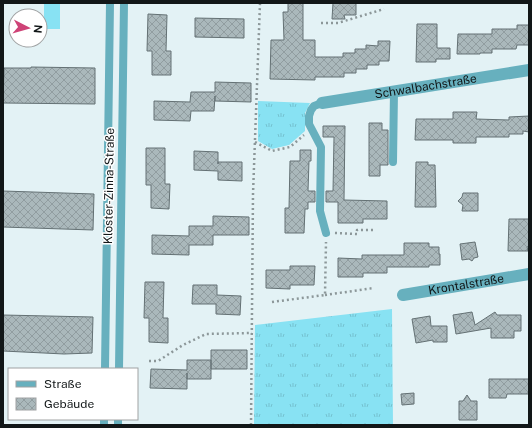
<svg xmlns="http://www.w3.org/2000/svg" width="532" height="428" font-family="'Public Sans',sans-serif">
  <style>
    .grass { fill: url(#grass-tufts) }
    .park { fill: #88e2f3 }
    .building { fill: url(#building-cross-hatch); stroke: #647174 }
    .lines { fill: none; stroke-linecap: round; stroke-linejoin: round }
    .path { stroke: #8c9799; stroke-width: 2.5; stroke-dasharray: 2 3; stroke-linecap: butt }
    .service { stroke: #67b0be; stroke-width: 8 }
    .minor { stroke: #67b0be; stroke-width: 12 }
    .labels { text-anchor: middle; stroke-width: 3; stroke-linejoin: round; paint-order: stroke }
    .street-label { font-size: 12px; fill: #121718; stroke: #fff }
  </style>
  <defs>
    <pattern id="grass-tufts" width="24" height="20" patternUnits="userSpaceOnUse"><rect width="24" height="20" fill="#88e2f3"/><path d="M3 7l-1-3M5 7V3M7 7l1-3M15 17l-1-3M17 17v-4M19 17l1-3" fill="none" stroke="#74c1d0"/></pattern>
    <pattern id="building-cross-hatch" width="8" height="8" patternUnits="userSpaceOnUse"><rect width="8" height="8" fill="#aab8bb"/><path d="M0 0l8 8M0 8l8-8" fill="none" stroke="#919da0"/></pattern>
  </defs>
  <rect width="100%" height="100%" fill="#e3f2f5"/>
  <path class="grass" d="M 258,101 L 310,103 L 305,113 L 305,131 L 289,145 L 272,149 L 258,141 Z
    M 392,309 L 393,425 L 254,425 L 255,325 Z"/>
  <path class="park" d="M 44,3 L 60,3 L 60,29 L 44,29 Z"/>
  <path class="building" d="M 288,3 L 303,3 L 303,40 L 315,40 L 315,57 L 343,57 L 343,53 L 355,53 L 355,49 L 366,49 L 366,45 L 378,46 L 378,41 L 390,41 L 389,61 L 379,61 L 379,65 L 367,65 L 367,69 L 356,69 L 356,73 L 344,73 L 344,77 L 315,77 L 315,80 L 270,79 L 271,40 L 284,40 L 283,12 L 288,12 Z
    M 333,3 L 356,3 L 356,15 L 344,15 L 345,19 L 332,19 Z
    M 148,14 L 167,15 L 166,51 L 171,51 L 171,75 L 152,75 L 152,51 L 147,51 Z
    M 195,18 L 244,19 L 244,38 L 195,37 Z
    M 417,24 L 437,24 L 437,48 L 450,48 L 450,59 L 436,59 L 436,62 L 416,62 Z
    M 517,25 L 529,25 L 529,45 L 517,45 L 516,49 L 492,49 L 492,53 L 480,53 L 480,54 L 457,54 L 458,34 L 492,34 L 492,29 L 517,29 Z
    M 31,67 L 95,68 L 95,104 L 3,103 L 4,68 L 31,68 Z
    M 215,82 L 251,83 L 251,102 L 215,101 L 215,96 L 214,111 L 191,111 L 190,121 L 154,120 L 154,101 L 190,102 L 191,92 L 215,92 Z
    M 453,112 L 477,112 L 476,119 L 509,120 L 509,117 L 529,116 L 529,132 L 523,131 L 523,134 L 509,134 L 509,137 L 476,137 L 476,143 L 453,143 L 453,140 L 415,140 L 416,119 L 453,119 Z
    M 369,123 L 382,123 L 382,130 L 388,130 L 388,165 L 380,165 L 380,176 L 369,176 Z
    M 323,126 L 345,126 L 344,200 L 387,201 L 387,219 L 363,219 L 363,223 L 338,223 L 338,202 L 326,202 L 326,191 L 333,191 L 334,137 L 323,137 Z
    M 146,148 L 165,148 L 165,184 L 170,184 L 169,209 L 151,208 L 151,185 L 146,185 Z
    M 300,150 L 311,150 L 311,161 L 309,161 L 308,191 L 315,191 L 315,202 L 308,202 L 308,209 L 305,209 L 304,233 L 285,233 L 285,208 L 289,208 L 290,161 L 300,161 Z
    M 194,151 L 218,152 L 218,164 L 218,162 L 242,162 L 242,181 L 218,180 L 218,171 L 194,170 Z
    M 416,162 L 428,162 L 428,165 L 435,165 L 436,207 L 415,207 Z
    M 3,191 L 94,194 L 93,230 L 3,227 Z
    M 463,193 L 478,193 L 478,211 L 462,211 L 463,205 L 458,201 L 462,197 Z
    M 213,216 L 249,217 L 249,235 L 213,235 L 213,245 L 189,245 L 189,255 L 152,254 L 152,235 L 189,236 L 189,226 L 213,226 Z
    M 509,219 L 529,219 L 529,246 L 527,247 L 528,251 L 508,251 Z
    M 475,242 L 478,257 L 474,258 L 472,261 L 469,259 L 462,260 L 460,244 Z
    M 404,243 L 429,243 L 429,247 L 439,247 L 439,254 L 440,254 L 440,265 L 429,265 L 429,267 L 387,267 L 387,273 L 363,273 L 363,277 L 338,277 L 338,258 L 362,259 L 362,255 L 404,255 Z
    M 290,266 L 315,266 L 314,285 L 290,285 L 290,289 L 266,288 L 266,270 L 290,270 Z
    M 145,282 L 164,282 L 163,318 L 168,318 L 168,343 L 149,342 L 149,318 L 144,318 Z
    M 193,285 L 217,285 L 217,295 L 241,296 L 240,315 L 216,314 L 216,304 L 192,304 Z
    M 472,312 L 475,325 L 495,312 L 497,315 L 521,315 L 521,331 L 514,331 L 514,338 L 491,338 L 491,328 L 456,334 L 453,315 Z
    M 3,315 L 93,317 L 92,353 L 64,354 L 3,351 Z
    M 430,316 L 431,326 L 447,326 L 447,342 L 433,342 L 433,340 L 416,343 L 412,319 Z
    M 211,350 L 247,350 L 247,369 L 211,369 Z
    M 187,360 L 211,360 L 211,379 L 187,379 L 187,373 L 187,389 L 150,388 L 151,369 L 187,370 Z
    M 489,379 L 529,379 L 529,394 L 507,394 L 506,398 L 489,398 Z
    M 414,393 L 414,404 L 402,405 L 401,394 Z
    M 467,395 L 471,401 L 477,401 L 477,420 L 459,420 L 459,401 L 463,401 Z"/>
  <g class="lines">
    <path class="path" d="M 321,23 L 338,23 L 384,9
      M 255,142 L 272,151 L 290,147 L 304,135
      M 335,233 L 357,234 L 357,230 L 374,230
      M 325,295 L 374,288
      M 272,302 L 325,295 L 326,242
      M 149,361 L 158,361 L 183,345 L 206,334 L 252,333
      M 251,425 L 253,194 L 260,3"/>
    <path class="service" d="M 322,103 L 314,106 L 311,110 L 309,116 L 309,124 L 321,147 L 320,211 L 326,233
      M 393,162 L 394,91
      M 105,369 L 110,3
      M 119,369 L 124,3
      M 104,425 L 104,419
      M 118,425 L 118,419"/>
    <g class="minor">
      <path id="s1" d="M 322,103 L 529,70"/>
      <path id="s2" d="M 403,295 L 529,274"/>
    </g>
  </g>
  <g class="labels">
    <g class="street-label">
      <text dy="4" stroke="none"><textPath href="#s1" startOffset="105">Schwalbachstraße</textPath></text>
      <text transform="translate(109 186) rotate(-89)" y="4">Kloster-Zinna-Straße</text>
      <text dy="4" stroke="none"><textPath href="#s2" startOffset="64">Krontalstraße</textPath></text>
    </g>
  </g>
  <rect width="532" height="428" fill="none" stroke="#121718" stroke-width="8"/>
  <rect x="8" y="368" width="130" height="52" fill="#ffffff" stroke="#a0a2a3"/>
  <rect x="16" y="381" width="20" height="6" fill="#67b0be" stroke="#a0a2a3"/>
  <text x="44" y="388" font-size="12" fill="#121718">Straße</text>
  <rect x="16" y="398" width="20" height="12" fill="url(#building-cross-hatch)" stroke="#a0a2a3"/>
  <text x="44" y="408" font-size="12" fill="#121718">Gebäude</text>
  <g transform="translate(28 28) rotate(96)"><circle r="19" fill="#ffffff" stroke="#a0a2a3"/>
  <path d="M0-3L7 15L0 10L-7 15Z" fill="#ce4377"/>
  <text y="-6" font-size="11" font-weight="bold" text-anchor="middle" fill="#121718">N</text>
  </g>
</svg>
